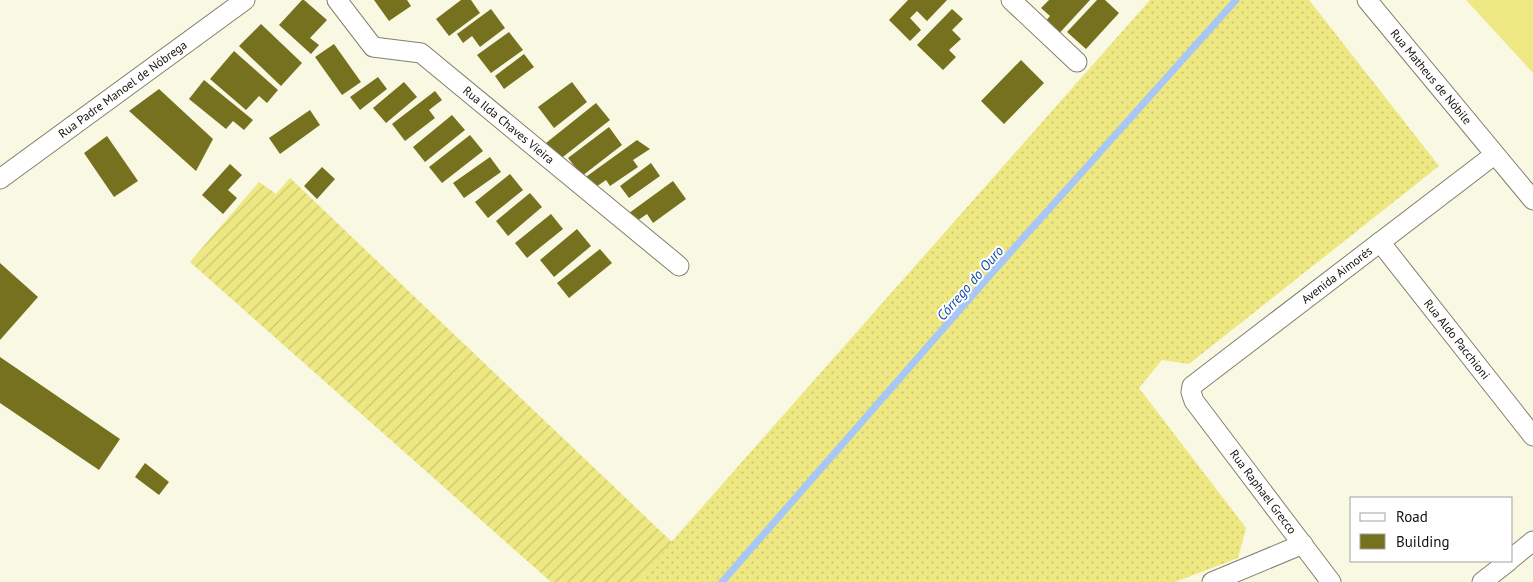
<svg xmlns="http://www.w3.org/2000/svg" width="1533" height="582" font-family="'PT Sans',sans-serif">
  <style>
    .grass { fill: url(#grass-dots) }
    .garden { fill: url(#garden-furrows) }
    .pitch { fill: #ede882 }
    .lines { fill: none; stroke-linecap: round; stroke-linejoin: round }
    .stream { stroke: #a8c6f6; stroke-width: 7 }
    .building { fill: #75711f }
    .street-casing { stroke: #80806d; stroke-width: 21 }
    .street { stroke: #fff; stroke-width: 19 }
    .labels { text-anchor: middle; stroke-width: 4; stroke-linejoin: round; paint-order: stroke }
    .street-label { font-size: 12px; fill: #13130c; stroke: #fff }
    .water-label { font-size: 14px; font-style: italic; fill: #0d4aa3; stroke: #fff }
  </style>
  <defs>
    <pattern id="grass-dots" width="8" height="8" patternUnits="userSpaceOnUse" patternTransform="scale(1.25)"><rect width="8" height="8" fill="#ede882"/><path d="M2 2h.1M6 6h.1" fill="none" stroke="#cac66f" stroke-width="1.8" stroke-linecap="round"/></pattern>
    <pattern id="garden-furrows" width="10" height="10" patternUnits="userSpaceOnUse" patternTransform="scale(1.25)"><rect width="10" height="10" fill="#ede882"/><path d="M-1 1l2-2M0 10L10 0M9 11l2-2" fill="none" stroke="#cac66f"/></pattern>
  </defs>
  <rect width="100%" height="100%" fill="#f8f8e3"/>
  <path class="grass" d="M 1150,0 L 1309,0 L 1439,166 L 1189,364 L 1162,360 L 1139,388 L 1246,528 L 1238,558 L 1175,582 L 636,582 Z"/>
  <path class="garden" d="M 290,178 L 672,542 L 636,582 L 551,582 L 190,262 L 259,182 L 276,194 Z"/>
  <path class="pitch" d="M 1466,0 L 1533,0 L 1533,73 Z"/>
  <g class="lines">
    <path class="stream" d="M 722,582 L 991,274 L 1236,0"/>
  </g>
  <path class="building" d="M 302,0 L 304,0 L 327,20 L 310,38 L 319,45 L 311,54 L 279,25 Z
    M 374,0 L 407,0 L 411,6 L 389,21 Z
    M 461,0 L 471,0 L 480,13 L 449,36 L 436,19 Z
    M 908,0 L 947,0 L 927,21 L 917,11 L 910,18 L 921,30 L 910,41 L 889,20 Z
    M 1049,0 L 1090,0 L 1054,39 L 1041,27 L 1050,16 L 1041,8 Z
    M 1097,0 L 1105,0 L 1119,13 L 1086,49 L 1067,32 Z
    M 491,9 L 505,28 L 480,47 L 472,36 L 463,43 L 457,34 Z
    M 952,9 L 963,19 L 952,30 L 961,39 L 949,50 L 956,57 L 943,70 L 917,45 Z
    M 261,24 L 302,63 L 281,86 L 239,46 Z
    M 509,32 L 523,50 L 491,73 L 477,55 Z
    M 334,44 L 361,82 L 342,95 L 315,57 Z
    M 234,51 L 278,90 L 267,103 L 259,96 L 246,110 L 210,79 Z
    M 524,54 L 534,67 L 504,89 L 495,76 Z
    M 1021,60 L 1044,83 L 1004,124 L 981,101 Z
    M 378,77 L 387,89 L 360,110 L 350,97 Z
    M 204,80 L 253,120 L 244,130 L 233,121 L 226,129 L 189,99 Z
    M 404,82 L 417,97 L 386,123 L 373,108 Z
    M 572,82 L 587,102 L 554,128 L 538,107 Z
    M 159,89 L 213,139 L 196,171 L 129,111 Z
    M 435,91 L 442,100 L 429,110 L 435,118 L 405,141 L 392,124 Z
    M 596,103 L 610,120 L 559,160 L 546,143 Z
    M 310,110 L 320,125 L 280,154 L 269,138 Z
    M 452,115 L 465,130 L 425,162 L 413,147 Z
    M 609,127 L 622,145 L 582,176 L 568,158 Z
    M 470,135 L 483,151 L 442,183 L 429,167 Z
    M 107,136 L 138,181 L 114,197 L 84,153 Z
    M 637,140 L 650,149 L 633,160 L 638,167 L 610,186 L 606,180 L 593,189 L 583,179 Z
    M 490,157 L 501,172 L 464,198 L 453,183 Z
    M 651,163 L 660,176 L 629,198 L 620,186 Z
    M 230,164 L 242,175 L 228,190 L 237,198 L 223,214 L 202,195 Z
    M 322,167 L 335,179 L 317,199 L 304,186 Z
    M 510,174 L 523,190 L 488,218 L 475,202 Z
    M 673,181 L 686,199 L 653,223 L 647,214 L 631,225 L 625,216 Z
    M 530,193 L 542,207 L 508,236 L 496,221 Z
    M 551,214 L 563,229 L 527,258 L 515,243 Z
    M 577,229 L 591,246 L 554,277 L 540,260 Z
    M 600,249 L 612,263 L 569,298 L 557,283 Z
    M 0,263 L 38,297 L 0,340 Z
    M 0,357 L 120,439 L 99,470 L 0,403 Z
    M 145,463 L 169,482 L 159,495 L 135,477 Z"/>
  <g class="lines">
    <defs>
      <g id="street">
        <path id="s1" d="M 337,0 L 373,47 L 421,53 L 679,266"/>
        <path d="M 1011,0 L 1077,62"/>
        <path id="s2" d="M 1367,0 L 1533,200"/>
        <path id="s3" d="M 0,179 L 245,0"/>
        <path id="s4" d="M 1380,242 L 1533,436"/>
        <path d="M 1512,558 L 1533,541"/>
        <path d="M 1212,582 L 1303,544"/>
        <path id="s5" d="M 1331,582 L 1194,401 L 1191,392 L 1192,386 L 1494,155"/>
        <path d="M 1482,582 L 1509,561"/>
      </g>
    </defs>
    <use href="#street" class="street-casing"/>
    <use href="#street" class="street"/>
  </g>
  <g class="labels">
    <g class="street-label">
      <text dy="4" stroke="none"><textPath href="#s2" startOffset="100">Rua Matheus de Nóbile</textPath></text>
      <text dy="4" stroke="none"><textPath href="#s3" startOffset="152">Rua Padre Manoel de Nóbrega</textPath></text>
      <text dy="4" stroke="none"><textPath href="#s1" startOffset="221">Rua Ilda Chaves Vieira</textPath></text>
      <text dy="4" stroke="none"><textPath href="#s5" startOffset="425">Avenida Aimorés</textPath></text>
      <text dy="4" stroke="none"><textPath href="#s4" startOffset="124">Rua Aldo Pacchioni</textPath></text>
      <text transform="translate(1263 492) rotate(53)" y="4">Rua Raphael Grecco</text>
    </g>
    <g class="water-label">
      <text transform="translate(970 283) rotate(-49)" y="5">Córrego do Ouro</text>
    </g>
  </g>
  <rect x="1350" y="497" width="162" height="65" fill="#ffffff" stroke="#a1a19e"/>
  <rect x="1360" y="513" width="25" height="8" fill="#ffffff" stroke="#a1a19e"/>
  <text x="1396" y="522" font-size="15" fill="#13130c">Road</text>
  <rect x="1360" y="534" width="25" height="15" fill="#75711f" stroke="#a1a19e"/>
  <text x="1396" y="547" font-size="15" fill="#13130c">Building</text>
</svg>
